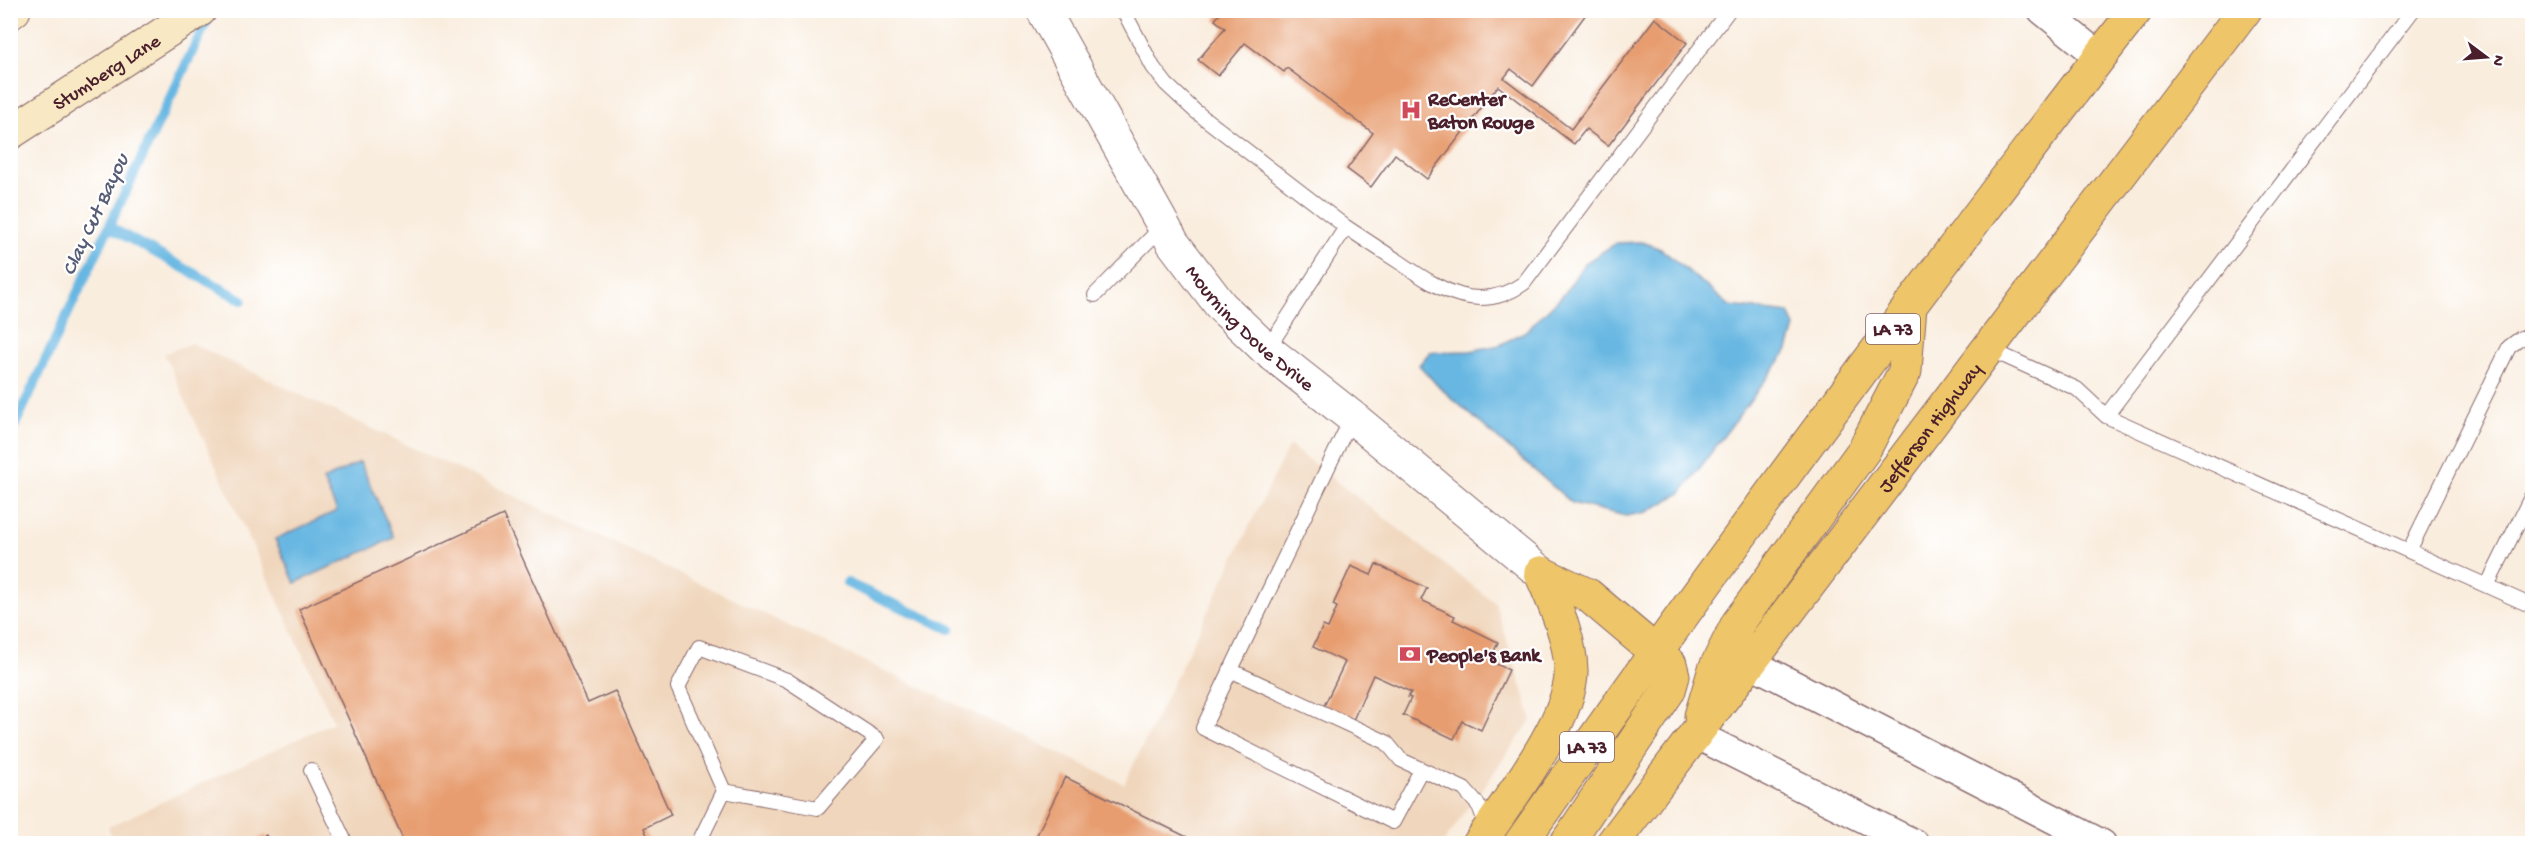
<svg xmlns="http://www.w3.org/2000/svg" width="2543" height="854" font-family="'Gochi Hand',sans-serif">
  <style>
    .built { fill: #f0d6bc }
    .water { fill: #68b7e2; stroke: #596b86; stroke-width: 1.5 }
    .lines { fill: none; stroke-linecap: round; stroke-linejoin: round }
    .stream { stroke: #68b7e2; stroke-width: 10 }
    .building { fill: #e79d6f }
    .service-casing { stroke: #87676a; stroke-width: 16 }
    .minor-casing { stroke: #87676a; stroke-width: 31 }
    .tertiary-casing { stroke: #87676a; stroke-width: 35 }
    .secondary-casing { stroke: #87676a; stroke-width: 35 }
    .primary-casing { stroke: #87676a; stroke-width: 35 }
    .service { stroke: #fff; stroke-width: 14 }
    .minor { stroke: #fff; stroke-width: 28 }
    .tertiary { stroke: #fff; stroke-width: 33 }
    .secondary { stroke: #f8e8c3; stroke-width: 33 }
    .primary { stroke: #eec569; stroke-width: 33 }
    .labels { text-anchor: middle; stroke-width: 4.5; stroke-linejoin: round; paint-order: stroke }
    .shield { fill: #fff; stroke: #80626b; stroke-width: 1.5 }
    .shield-label { font-size: 18px; font-weight: bold; fill: #4a1f2b }
    .street-label { font-size: 20px; fill: #4a1f2b; stroke: #fff }
    .poi-label { font-size: 20px; font-weight: bold; fill: #4a1f2b; stroke: #fff; text-anchor: start }
    .water-label { font-size: 21px; font-style: italic; fill: #565c74; stroke: #fff }
  </style>
  <rect width="100%" height="100%" fill="#fff"/>
  <filter id="ink" filterUnits="userSpaceOnUse"><feTurbulence type="fractalNoise" baseFrequency=".0167" numOctaves="2"/><feDisplacementMap in="SourceGraphic" scale="12" xChannelSelector="R" yChannelSelector="G"/><feConvolveMatrix kernelMatrix="1 2 1 2 8 2 1 2 1" color-interpolation-filters="sRGB"/></filter>
  <filter id="wash" filterUnits="userSpaceOnUse"><feTurbulence type="fractalNoise" baseFrequency=".008" numOctaves="4" result="noise"/><feDisplacementMap in="SourceGraphic" scale="24" xChannelSelector="R" yChannelSelector="G"/><feGaussianBlur stdDeviation="1.35" result="paint"/><feColorMatrix in="noise" values="0 0 0 0 0 0 0 0 0 0 0 0 0 0 0 0 0 1.4 0 .05"/><feComposite in="paint" operator="in"/></filter>
  <g filter="url(#wash)">
    <rect width="100%" height="100%" fill="#f9edde"/>
    <path class="built" d="M 191,343 L 1124,784 L 1289,445 L 1495,603 L 1532,719 L 1443,843 L 115,844 L 108,827 L 334,722 L 164,354 Z"/>
    <path class="water" d="M 1642,242 L 1661,249 L 1730,306 L 1789,313 L 1795,327 L 1788,350 L 1681,493 L 1647,512 L 1626,516 L 1572,503 L 1438,386 L 1419,365 L 1430,352 L 1470,351 L 1500,345 L 1526,331 L 1565,293 L 1584,264 L 1616,243 Z
      M 360,462 L 394,538 L 295,583 L 275,539 L 337,511 L 323,480 Z"/>
    <g class="lines">
      <path class="stream" d="M 109,227 L 242,300
        M 10,435 L 209,16
        M 847,583 L 950,629"/>
    </g>
    <g id="blocks">
      <path class="building" d="M 1222,10 L 1589,10 L 1533,86 L 1511,69 L 1504,78 L 1571,129 L 1655,18 L 1687,43 L 1608,146 L 1586,129 L 1574,144 L 1498,86 L 1427,179 L 1395,154 L 1371,187 L 1347,169 L 1373,133 L 1287,68 L 1284,72 L 1245,43 L 1218,76 L 1198,60 L 1225,28 L 1215,20 Z
        M 503,515 L 588,703 L 615,691 L 671,815 L 644,828 L 651,844 L 405,844 L 299,609 Z
        M 1376,564 L 1427,588 L 1421,600 L 1455,616 L 1453,620 L 1498,642 L 1490,661 L 1509,670 L 1481,730 L 1462,721 L 1454,739 L 1403,715 L 1411,698 L 1408,697 L 1411,692 L 1373,675 L 1353,720 L 1324,706 L 1345,662 L 1313,647 L 1323,626 L 1328,628 L 1337,607 L 1333,605 L 1351,566 L 1371,575 Z
        M 1065,777 L 1201,844 L 1039,844 L 1034,841 Z
        M 266,835 L 270,844 L 248,844 Z"/>
    </g>
  </g>
  <g filter="url(#ink)">
    <use href="#blocks" fill-opacity="0" stroke="#87676a" stroke-width="1.5"/>
    <g class="lines">
      <defs>
        <path id="service" d="M 1123,10 L 1153,67 L 1166,84 L 1195,111 L 1346,227 L 1267,350
          M 1346,227 C 1364,239 1382,251 1401,263 C 1440,290 1479,315 1524,283 L 1729,10
          M 1095,295 L 1163,226
          M 1989,349 L 2077,389 L 2106,416 L 2532,606
          M 2106,416 L 2413,10
          M 1352,417 L 1203,728 L 1393,822 L 1421,770
          M 2409,551 L 2509,347 L 2521,338 L 2532,338
          M 2487,586 L 2532,495
          M 1230,670 L 1386,742 L 1401,760 L 1464,789 L 1479,806 L 1487,827
          M 311,770 L 346,844
          M 698,844 L 724,791 L 678,687 L 699,647 L 787,680 L 877,739 L 818,808 L 724,791"/>
        <path id="minor" d="M 2042,10 L 2100,57
          M 1751,663 L 2102,844
          M 1695,734 L 1915,844"/>
        <g id="tertiary">
          <path id="s1" d="M 1043,10 L 1173,243 L 1221,306 L 1267,350 L 1352,417 L 1541,573"/>
        </g>
        <g id="secondary">
          <path d="M 10,13 L 14,10"/>
          <path id="s2" d="M 10,133 L 200,10"/>
        </g>
        <g id="primary">
          <path d="M 1541,573 L 1588,595 L 1670,664 L 1673,676 L 1669,690 L 1566,844"/>
          <path d="M 1701,716 L 1715,669 L 1738,623 L 1864,450 L 1905,371 L 1910,305"/>
          <path d="M 1479,844 C 1506,803 1573,718 1571,670 C 1570,636 1554,604 1541,573"/>
          <path d="M 1520,844 C 1718,561 1924,283 2136,10"/>
          <path id="s3" d="M 1612,844 L 2245,10"/>
        </g>
      </defs>
      <use href="#service" class="service-casing"/>
      <use href="#minor" class="minor-casing"/>
      <use href="#tertiary" class="tertiary-casing"/>
      <use href="#secondary" class="secondary-casing"/>
      <use href="#primary" class="primary-casing"/>
      <use href="#service" class="service"/>
      <use href="#minor" class="minor"/>
      <use href="#tertiary" class="tertiary"/>
      <use href="#secondary" class="secondary"/>
      <use href="#primary" class="primary"/>
    </g>
  </g>
  <defs>
    <symbol id="hospital-bare" viewBox="-9 -9 18 18"><path d="M-5-5h3v3.5h4V-5h3V5h-3V1.5h-4V5h-3Z" fill="#d1495b" stroke="#fff" stroke-width="2.5" paint-order="stroke"/></symbol>
    <symbol id="bank-bare" viewBox="-9 -9 18 18"><path d="M-6-4H6V4H-6ZM0-2.3a2.3 2.3 0 1 0 0 4.6a2.3 2.3 0 1 0 0-4.6Z" fill="#d1495b" stroke="#fff" stroke-width="2.5" paint-order="stroke"/></symbol>
  </defs>
  <g fill-rule="evenodd">
    <use href="#hospital-bare" x="1396" y="95" width="30" height="30"/>
    <use href="#bank-bare" x="1395" y="639" width="30" height="30"/>
  </g>
  <g class="labels">
    <g class="shield">
      <rect x="1866" y="314" width="54" height="30" rx="4.5"/>
      <rect x="1560" y="732" width="54" height="30" rx="4.5"/>
    </g>
    <g class="shield-label">
      <text x="1893" y="335">LA 73</text>
      <text x="1587" y="753">LA 73</text>
    </g>
    <g class="street-label">
      <text dy="7" stroke="none"><textPath href="#s2" startOffset="114">Stumberg Lane</textPath></text>
      <text dy="7" stroke="none"><textPath href="#s1" startOffset="382">Mourning Dove Drive</textPath></text>
      <text dy="7" stroke="none"><textPath href="#s3" startOffset="524">Jefferson Highway</textPath></text>
    </g>
    <g class="poi-label">
      <text x="1428" y="105">ReCenter<tspan x="1428" dy="23">Baton Rouge</tspan></text>
      <text x="1427" y="661">People's Bank</text>
    </g>
    <g class="water-label">
      <text transform="translate(94 214) rotate(-65)" y="7">Clay Cut Bayou</text>
    </g>
  </g>
  <rect width="2543" height="854" fill="none" stroke="#fff" stroke-width="36"/>
  <g transform="translate(2486 57) rotate(106)" stroke="#ffffff" stroke-width="4.5" paint-order="stroke">
  <path d="M0-4.5L10 22L0 15L-10 22Z" fill="#4a1f2b"/>
  <text y="-9" font-size="16" font-weight="bold" text-anchor="middle" fill="#4a1f2b">N</text>
  </g>
</svg>
